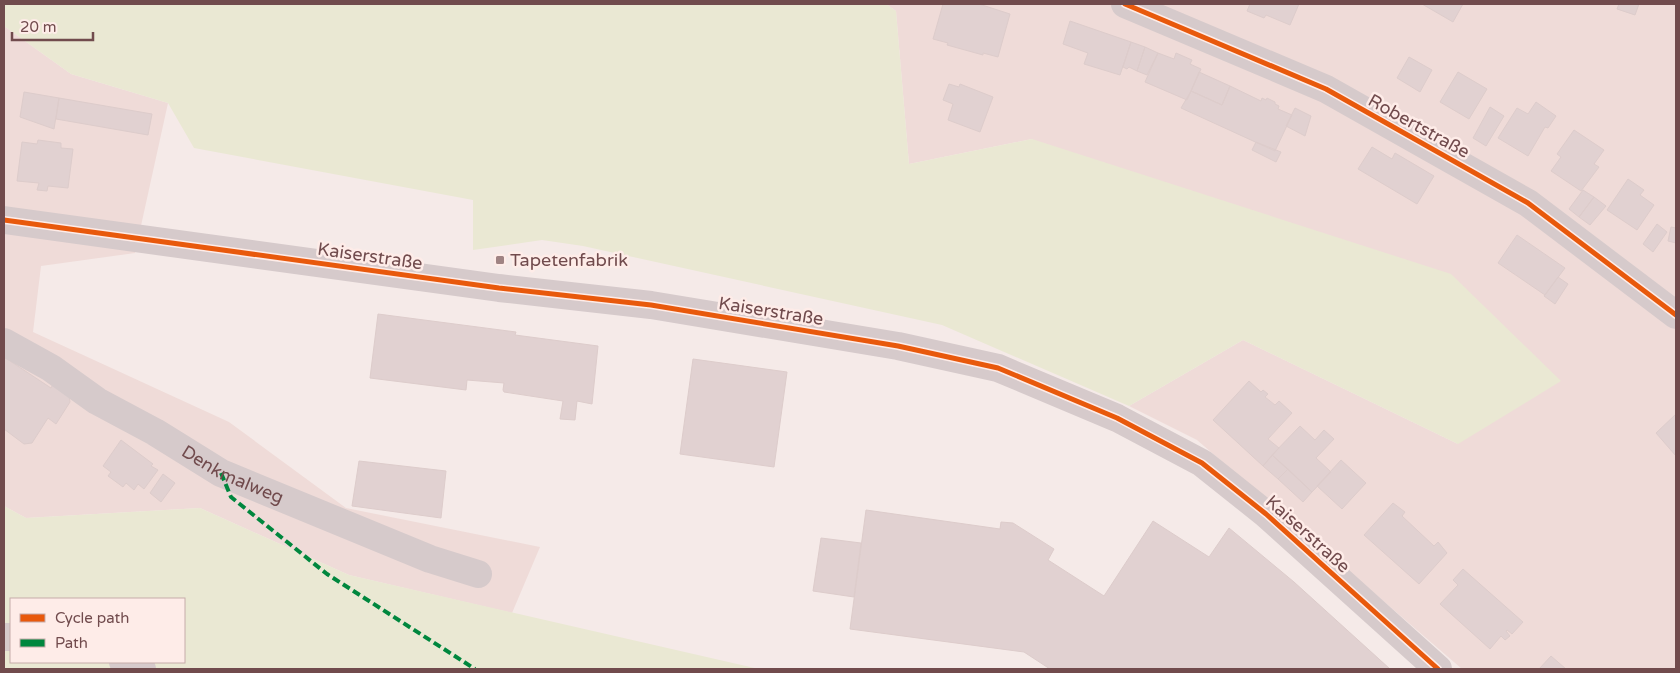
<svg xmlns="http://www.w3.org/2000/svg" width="1680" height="673" font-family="'Varela Round',sans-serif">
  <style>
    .residential { fill: #efdbd8 }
    .green { fill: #eae8d3; fill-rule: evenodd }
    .building { fill: #e1d1d1; stroke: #ddcccb }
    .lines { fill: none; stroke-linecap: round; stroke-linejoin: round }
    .minor { stroke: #d6cacb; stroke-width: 28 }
    .tertiary { stroke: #d6cacb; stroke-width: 28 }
    .quiet { stroke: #00873e; stroke-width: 4; stroke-dasharray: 8 4; stroke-linecap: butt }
    .cycleway-casing { stroke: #feece8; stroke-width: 8 }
    .cycleway { stroke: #e8590c; stroke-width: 5 }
    .poi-dot { fill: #9f8383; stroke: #feece8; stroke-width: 2 }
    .labels { text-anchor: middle; stroke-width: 5; stroke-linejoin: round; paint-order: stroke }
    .street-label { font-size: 18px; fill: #714b4d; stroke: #feece8 }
    .poi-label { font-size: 18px; fill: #714b4d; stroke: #feece8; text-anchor: start }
  </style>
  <rect width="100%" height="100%" fill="#f5eae8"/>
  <path class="residential" d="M 886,4 L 1676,4 L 1676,669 L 1462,669 L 1197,440 L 1129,406 L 1243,340 L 1458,444 L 1032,139 L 909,164 L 896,11 Z
    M 4,26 L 71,74 L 168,103 L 135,253 L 41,266 L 33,332 L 229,422 L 346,508 L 540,547 L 512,613 L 349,575 L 200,508 L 26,518 L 4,506 Z"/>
  <path class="green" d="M 4,4 L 886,4 L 896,11 L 909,164 L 1032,139 L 1451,274 L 1561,381 L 1458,444 L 1243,340 L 1129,406 L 942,325 L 583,246 L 542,240 L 473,250 L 473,200 L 194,148 L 168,103 L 71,74 L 4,26 Z
    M 4,506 L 26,518 L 200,508 L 349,575 L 759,669 L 4,669 ZM 11,599 L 184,599 L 184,662 L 11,662 Z"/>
  <path class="building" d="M 943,4 L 979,4 L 1010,14 L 998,57 L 983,53 L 983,55 L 947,45 L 948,43 L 933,39 Z
    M 1250,4 L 1299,4 L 1290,25 L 1266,15 L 1264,18 L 1247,11 Z
    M 1422,4 L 1463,4 L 1453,22 Z
    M 1619,4 L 1639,4 L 1635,15 L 1617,9 Z
    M 1070,21 L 1131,42 L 1120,75 L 1084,64 L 1088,53 L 1063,44 Z
    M 1131,42 L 1145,47 L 1137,71 L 1129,67 L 1127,69 L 1123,67 Z
    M 1145,47 L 1158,53 L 1147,75 L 1137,71 Z
    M 1158,53 L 1174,59 L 1176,53 L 1192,60 L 1190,64 L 1201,69 L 1187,100 L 1145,82 Z
    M 1409,57 L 1432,70 L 1420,92 L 1397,78 Z
    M 1199,72 L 1230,86 L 1222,105 L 1191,91 Z
    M 1458,72 L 1487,89 L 1469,119 L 1440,102 Z
    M 949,84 L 959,87 L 960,84 L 993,97 L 980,132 L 948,120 L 953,104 L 943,100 Z
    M 1230,86 L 1261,101 L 1262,98 L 1266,100 L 1267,98 L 1275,102 L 1275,104 L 1279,106 L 1278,109 L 1292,115 L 1275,151 L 1181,108 L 1191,91 L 1222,105 Z
    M 24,92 L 59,98 L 54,129 L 20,117 Z
    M 59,98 L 152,114 L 148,135 L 56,119 Z
    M 1536,102 L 1556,116 L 1548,128 L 1545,127 L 1528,156 L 1498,138 L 1517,108 L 1528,114 Z
    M 1490,107 L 1504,116 L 1486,146 L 1473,138 Z
    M 1295,108 L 1311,116 L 1305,136 L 1286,126 Z
    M 1574,130 L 1604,150 L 1594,164 L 1599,167 L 1581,191 L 1551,171 L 1561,157 L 1557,154 Z
    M 38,140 L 61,143 L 61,148 L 73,149 L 68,188 L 48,186 L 47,191 L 37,190 L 39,183 L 17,181 L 22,142 L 37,144 Z
    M 1256,142 L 1281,152 L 1276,162 L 1252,150 Z
    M 1372,147 L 1392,159 L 1395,153 L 1434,176 L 1417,204 L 1358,169 Z
    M 1628,179 L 1644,190 L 1640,195 L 1654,205 L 1637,230 L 1607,210 Z
    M 1583,190 L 1594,197 L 1579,217 L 1569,209 Z
    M 1594,197 L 1606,206 L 1590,225 L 1579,217 Z
    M 1657,224 L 1667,232 L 1653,252 L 1643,244 Z
    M 1671,227 L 1676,228 L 1676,243 L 1668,241 Z
    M 1517,235 L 1565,268 L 1545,295 L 1498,263 Z
    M 1558,277 L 1568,284 L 1555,304 L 1544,296 Z
    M 378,314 L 516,332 L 515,335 L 598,346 L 592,404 L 577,401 L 575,420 L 560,419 L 563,401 L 504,392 L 503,390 L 504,383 L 467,380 L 466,390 L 370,378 Z
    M 4,357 L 51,388 L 53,384 L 68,389 L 70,402 L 56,424 L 48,418 L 32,443 L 24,444 L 4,429 Z
    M 693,359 L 787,372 L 774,467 L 680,454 Z
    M 1249,381 L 1261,392 L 1263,390 L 1268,394 L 1265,397 L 1275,405 L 1279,401 L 1292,413 L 1268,439 L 1279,448 L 1263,466 L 1213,420 Z
    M 1676,414 L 1676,456 L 1656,433 Z
    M 1300,426 L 1315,440 L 1324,430 L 1334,439 L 1316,458 L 1331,472 L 1312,492 L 1272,455 Z
    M 121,440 L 153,464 L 151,466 L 158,470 L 144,489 L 138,484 L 134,490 L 126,483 L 123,487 L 108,476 L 111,472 L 103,466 Z
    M 1272,455 L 1288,469 L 1278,479 L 1263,466 Z
    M 1341,460 L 1366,483 L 1342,509 L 1317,486 Z
    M 359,461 L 446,471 L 441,518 L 352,506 Z
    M 1288,469 L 1312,492 L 1303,502 L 1278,479 Z
    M 163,474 L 175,483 L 161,502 L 150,493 Z
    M 1393,503 L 1405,512 L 1402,516 L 1434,546 L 1438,542 L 1447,553 L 1419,584 L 1364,535 Z
    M 866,510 L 1000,529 L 1001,522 L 1013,523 L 1054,549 L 1048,560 L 1104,596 L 1153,521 L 1209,557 L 1229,528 L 1294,582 L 1390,669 L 1050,669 L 1024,652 L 850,629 Z
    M 821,538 L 861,543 L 854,597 L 813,591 Z
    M 1463,569 L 1523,622 L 1512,634 L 1507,630 L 1506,631 L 1510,636 L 1505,640 L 1501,636 L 1490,649 L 1440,604 L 1458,585 L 1453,580 Z
    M 1551,656 L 1566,669 L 1539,669 Z"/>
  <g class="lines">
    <g class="minor">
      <path d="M 1125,4 L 1326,89 L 1528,203 L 1676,315"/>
      <path id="s1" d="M 4,342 L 51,368 L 97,401 L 155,432 L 221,473 L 430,559 L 478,574"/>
      <path d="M 4,637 L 11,637"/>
      <path d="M 123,662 L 142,669"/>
    </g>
    <path class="tertiary" d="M 4,220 L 499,288 L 651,305 L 898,346 L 998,368 L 1117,418 L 1202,463 L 1266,514 L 1438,669"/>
    <path class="quiet" d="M 221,473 L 231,497 L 327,574 L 475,669"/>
    <defs>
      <path id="cycleway" d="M 1125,4 L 1326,89 L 1528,203 L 1676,315
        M 4,220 L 499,288 L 651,305 L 898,346 L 998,368 L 1117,418 L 1202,463 L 1266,514 L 1438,669"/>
    </defs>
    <use href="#cycleway" class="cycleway-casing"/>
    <use href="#cycleway" class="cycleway"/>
  </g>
  <rect class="poi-dot" x="495" y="255" width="10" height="10" rx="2.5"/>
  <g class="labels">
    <g class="street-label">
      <text transform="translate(1419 126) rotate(29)" y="6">Robertstraße</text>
      <text transform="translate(370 256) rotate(8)" y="6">Kaiserstraße</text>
      <text transform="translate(771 311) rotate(9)" y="6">Kaiserstraße</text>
      <text dy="6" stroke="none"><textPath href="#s1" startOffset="265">Denkmalweg</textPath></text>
      <text transform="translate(1308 534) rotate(42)" y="6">Kaiserstraße</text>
    </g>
    <g class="poi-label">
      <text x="510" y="266">Tapetenfabrik</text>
    </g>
  </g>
  <rect width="1680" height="673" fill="none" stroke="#714b4d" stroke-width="10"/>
  <rect x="10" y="598" width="175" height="65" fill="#feece8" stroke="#c6acaa"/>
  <rect x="20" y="614" width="25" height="8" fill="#e8590c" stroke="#c6acaa"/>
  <text x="55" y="623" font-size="15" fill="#714b4d">Cycle path</text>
  <rect x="20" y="639" width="25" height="8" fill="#00873e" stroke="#c6acaa"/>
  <text x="55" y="648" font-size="15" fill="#714b4d">Path</text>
  <path d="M12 32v8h81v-8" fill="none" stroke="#714b4d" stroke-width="2.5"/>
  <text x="20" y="32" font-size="15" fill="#714b4d" stroke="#feece8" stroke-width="4" paint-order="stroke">20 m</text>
</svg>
